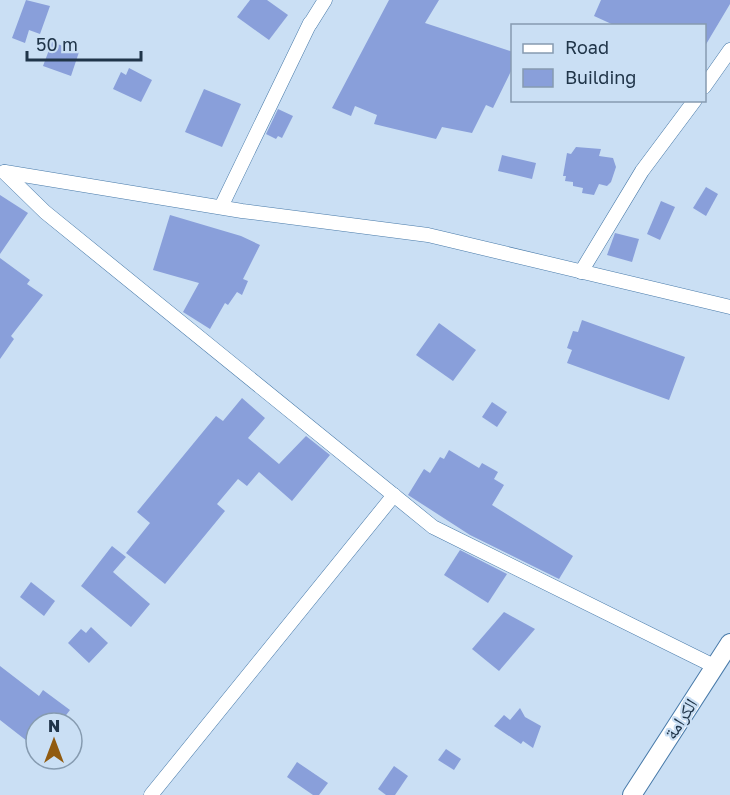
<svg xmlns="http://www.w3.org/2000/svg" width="730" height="795" font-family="'Golos Text','Noto Naskh Arabic',sans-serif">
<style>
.building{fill:#899fda}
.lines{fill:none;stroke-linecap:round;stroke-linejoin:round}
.minor-casing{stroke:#487aa9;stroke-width:15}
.secondary-casing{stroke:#487aa9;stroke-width:20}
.minor{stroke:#fff;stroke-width:14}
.secondary{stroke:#fff;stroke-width:18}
.labels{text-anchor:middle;stroke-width:4.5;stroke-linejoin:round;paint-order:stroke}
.street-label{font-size:18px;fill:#203549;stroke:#cadff4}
</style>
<rect width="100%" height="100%" fill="#cadff4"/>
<!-- building -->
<g class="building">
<polygon points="26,0 50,6 40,34 29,30 25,43 12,38"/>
<polygon points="250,0 267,0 288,15 269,40 237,17"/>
<polygon points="389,0 439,0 425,23 513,52 513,67 493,108 486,105 472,133 442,127 436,139 374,124 377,115 355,106 351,116 332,108"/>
<polygon points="601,0 730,0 730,4 705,46 705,26 616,26 594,16"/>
<polygon points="52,42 79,52 71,76 43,66"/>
<polygon points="129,68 152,80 141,102 113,89 121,72 126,75"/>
<polygon points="204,89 241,104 222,147 185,132"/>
<polygon points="278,109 293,116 282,138 278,136 276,139 266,134"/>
<polygon points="576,147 601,149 599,156 613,158 616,167 611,182 607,186 599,184 594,195 582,193 583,188 573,186 573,182 565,181 566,176 563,176 567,153 571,154"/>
<polygon points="502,155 536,163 532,179 498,171"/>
<polygon points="706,187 718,194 706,216 693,208"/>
<polygon points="0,195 28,213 0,254"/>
<polygon points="661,201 675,207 660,240 647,234"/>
<polygon points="170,215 241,236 260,245 243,279 248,281 242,295 237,292 228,305 225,303 210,329 183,312 199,283 153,270"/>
<polygon points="615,233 639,239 632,262 607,255"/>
<polygon points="0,258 30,280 27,284 43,295 11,336 14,339 0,359"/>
<polygon points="582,320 685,357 669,400 567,363 572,350 567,348 573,331 578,332"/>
<polygon points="439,323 476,350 453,381 416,355"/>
<polygon points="242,398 265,418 248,438 279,464 306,436 330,455 292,501 259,472 247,486 238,479 217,504 225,511 165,584 126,553 150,523 137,512 216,416 223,421"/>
<polygon points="492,402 507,412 497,427 482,417"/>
<polygon points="449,450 479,468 482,463 498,472 494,479 504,485 492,505 573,556 559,579 470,535 408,495 424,469 430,473 440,457 444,459"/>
<polygon points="112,546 126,557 113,572 150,604 131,627 81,586"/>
<polygon points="460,550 507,574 488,603 444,575"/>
<polygon points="31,582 55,601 44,616 20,597"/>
<polygon points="504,612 535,629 499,671 472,649"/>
<polygon points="91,627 108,643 89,663 68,643 81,629 86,633"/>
<polygon points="0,666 39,696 43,690 70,710 60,723 36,723 36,748 0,720"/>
<polygon points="520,708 525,717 541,726 533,748 523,741 521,744 494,726 504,715 510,720"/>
<polygon points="446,749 461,759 454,770 438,760"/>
<polygon points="297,762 328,783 319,795 313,795 287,777"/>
<polygon points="394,766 408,776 395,795 386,795 378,789"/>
</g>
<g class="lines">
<defs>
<g id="minor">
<polyline points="310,24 325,0"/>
<polyline points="704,87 730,50"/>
<polyline points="4,172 45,212 433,527 714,666"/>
<polyline points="5,172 242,211 428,235 730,307"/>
<polyline points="221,207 310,23"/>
<polyline points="581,272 642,171 695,100"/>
<polyline points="151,795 394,495"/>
</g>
<polyline id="secondary" points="632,795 730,643"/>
</defs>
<!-- minor casing -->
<use href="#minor" class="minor-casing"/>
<!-- secondary casing -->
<use href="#secondary" class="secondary-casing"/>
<!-- minor -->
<use href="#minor" class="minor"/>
<!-- secondary -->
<use href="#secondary" class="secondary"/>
</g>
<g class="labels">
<!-- street labels -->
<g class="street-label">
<text transform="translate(681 719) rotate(-57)" y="6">الكرامة</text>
</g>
</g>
<!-- legend -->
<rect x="511" y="24" width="195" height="78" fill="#cadff4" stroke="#869bb0" stroke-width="1.5"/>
<rect x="523" y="44" width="30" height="9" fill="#ffffff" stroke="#869bb0" stroke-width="1.5"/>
<text x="565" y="54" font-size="18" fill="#203549">Road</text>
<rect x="523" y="69" width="30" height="18" fill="#899fda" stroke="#869bb0" stroke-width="1.5"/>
<text x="565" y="84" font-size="18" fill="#203549">Building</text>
<!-- north arrow -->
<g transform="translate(54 741)"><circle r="28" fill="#cadff4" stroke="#869bb0" stroke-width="1.5"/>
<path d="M0-4.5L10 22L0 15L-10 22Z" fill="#915b10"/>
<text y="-9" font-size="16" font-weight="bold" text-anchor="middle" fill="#203549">N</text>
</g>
<!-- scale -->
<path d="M27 51v9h114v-9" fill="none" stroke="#203549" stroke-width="3"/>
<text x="36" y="51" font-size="18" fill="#203549" stroke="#cadff4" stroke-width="4.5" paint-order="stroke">50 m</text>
</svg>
